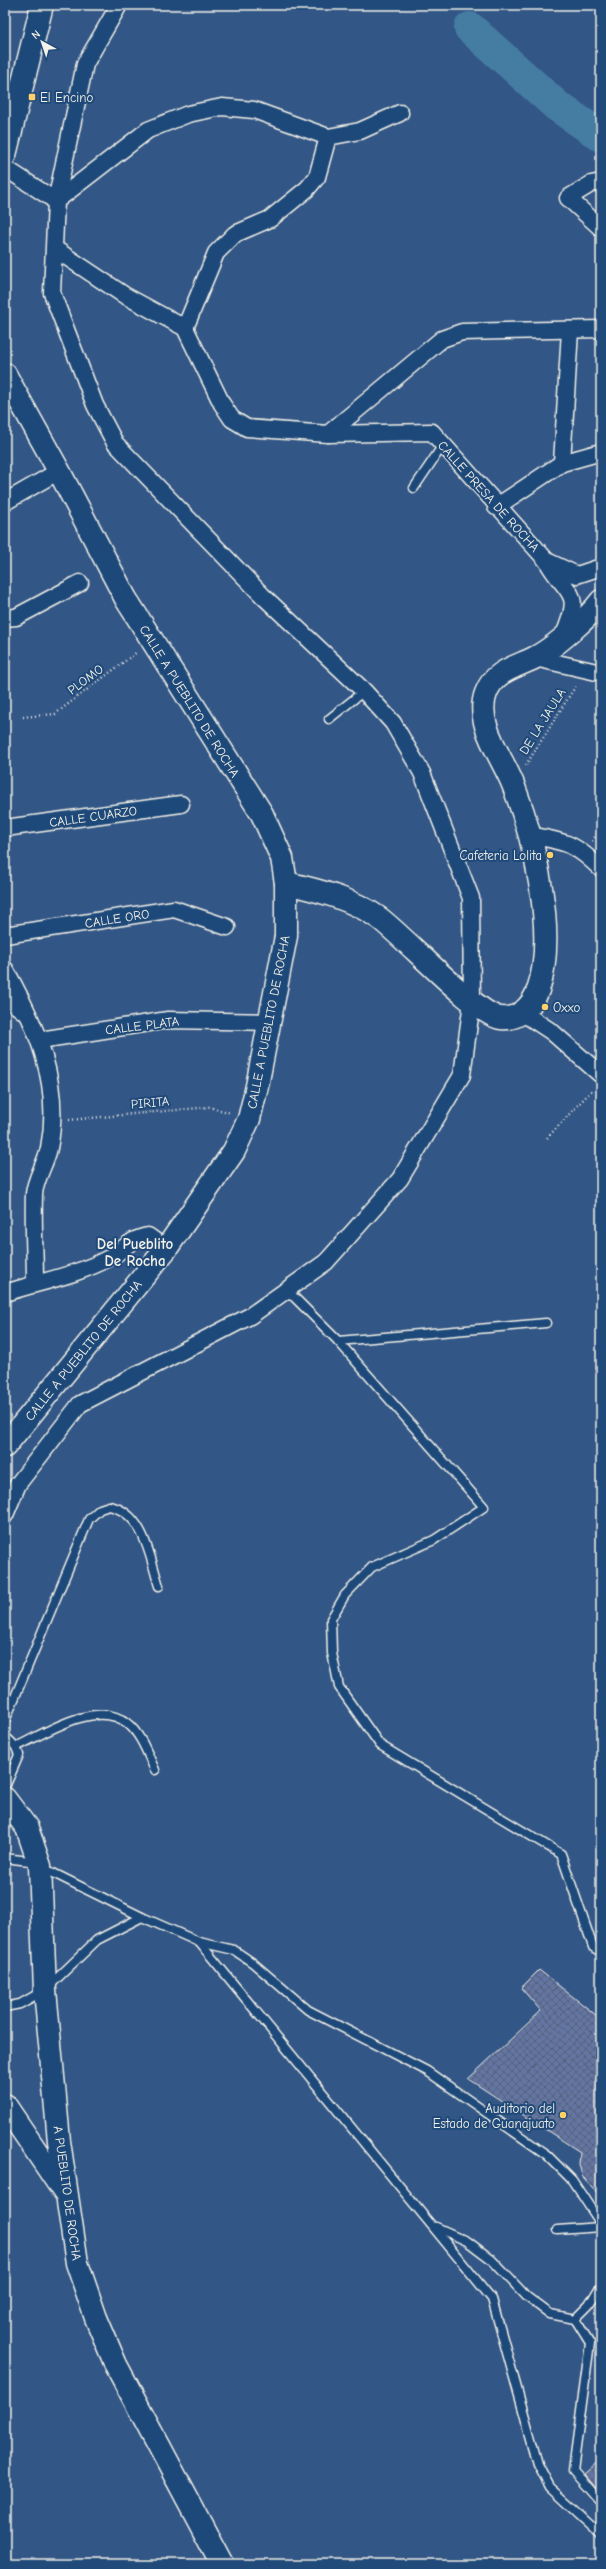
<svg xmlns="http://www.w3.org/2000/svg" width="606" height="2569" font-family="'Comic Neue',sans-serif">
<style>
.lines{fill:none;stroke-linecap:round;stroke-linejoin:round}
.river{stroke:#457ca2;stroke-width:32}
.building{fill:url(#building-cross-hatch);stroke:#f4f1e8}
.lane-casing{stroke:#f4f1e8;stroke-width:11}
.street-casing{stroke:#f4f1e8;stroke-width:19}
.secondary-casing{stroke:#f4f1e8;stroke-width:25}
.path{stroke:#f4f1e8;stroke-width:2.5;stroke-dasharray:1 3;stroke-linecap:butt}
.lane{stroke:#1f4a7a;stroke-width:8}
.street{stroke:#1f4a7a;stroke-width:16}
.secondary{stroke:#1f4a7a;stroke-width:22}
.poi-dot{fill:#ffd166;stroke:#1f4a7a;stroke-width:1.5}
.labels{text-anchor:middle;stroke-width:4;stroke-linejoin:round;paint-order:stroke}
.poi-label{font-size:13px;fill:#f4f1e8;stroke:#1f4a7a;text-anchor:start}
.street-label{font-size:13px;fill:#f4f1e8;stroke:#1f4a7a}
.quarter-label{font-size:15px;font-weight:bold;fill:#f4f1e8;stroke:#1f4a7a}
</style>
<defs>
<pattern id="building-cross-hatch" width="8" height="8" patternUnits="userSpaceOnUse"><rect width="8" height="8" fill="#6375a2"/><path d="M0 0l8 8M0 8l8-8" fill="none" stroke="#576179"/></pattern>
</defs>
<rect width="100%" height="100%" fill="#325686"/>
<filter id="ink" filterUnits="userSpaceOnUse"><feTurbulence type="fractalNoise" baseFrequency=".025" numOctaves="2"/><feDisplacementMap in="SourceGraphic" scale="8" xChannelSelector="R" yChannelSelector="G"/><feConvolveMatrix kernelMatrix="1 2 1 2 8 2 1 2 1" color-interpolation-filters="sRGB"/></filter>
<g filter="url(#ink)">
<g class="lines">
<!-- river -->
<polyline class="river" points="470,28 557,106 601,136"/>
</g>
<!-- building -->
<g class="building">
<polygon points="539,1970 601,2019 601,2197 582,2176 579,2164 580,2152 468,2079 541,2011 521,1988"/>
<polygon points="601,2459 601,2494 584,2474"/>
</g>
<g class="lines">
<defs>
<g id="lane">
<polyline points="414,488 443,445"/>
<polyline points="329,719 364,691"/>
<polyline points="287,1290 338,1341 484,1507 434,1540 372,1567 345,1595 331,1619 332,1653 339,1687 380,1745 561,1854 593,1947 601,1952"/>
<polyline points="338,1341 546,1323"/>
<path d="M 5,1721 L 89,1519 L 100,1509 L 109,1506 C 144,1512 150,1558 159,1586"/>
<polyline points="5,1736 16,1747 19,1755 5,1787"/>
<path d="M 16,1747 C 45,1733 97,1699 127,1723 C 141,1734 148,1755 155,1770"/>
<polyline points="5,1858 29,1861 142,1917 199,1942 234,1950 253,1963 308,2010 427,2071 547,2155 572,2180 601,2224"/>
<polyline points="199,1942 492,2299 538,2464 550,2487 601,2534"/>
<polyline points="5,2007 20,2004 45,1990 97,1940 142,1917"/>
<polyline points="436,2227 467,2241 491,2259 527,2297 550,2314 575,2319 589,2305 601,2285"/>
<polyline points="557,2230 601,2227"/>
<polyline points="575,2319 590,2343 573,2470 601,2502"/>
</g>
<g id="street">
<polyline points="5,168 56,201"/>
<polyline points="601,182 591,184 568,198 601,228"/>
<polyline points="56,201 148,130 188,114 222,107 254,110 328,137 360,131 400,113"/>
<path d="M 55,249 L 124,295 L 185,328 L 222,404 L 232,419 L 247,428 L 328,434 L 432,432 L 547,561 C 568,598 583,588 564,635"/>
<polyline points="185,328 216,253 235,234 270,219 307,189 317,177 328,137"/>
<polyline points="328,434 442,339 462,332 601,329"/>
<polyline points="562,463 570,330"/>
<polyline points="5,502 59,471"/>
<polyline points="496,507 562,463 601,452"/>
<polyline points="547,561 577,575 601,567"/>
<polyline points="5,618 16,617 80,583"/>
<polyline points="535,658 601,673"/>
<polyline points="5,828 181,804"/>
<path d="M 529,835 C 566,842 573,842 601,869"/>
<polyline points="5,935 174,909 227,927"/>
<path d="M 5,969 C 36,1024 62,1084 49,1148 C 46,1163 35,1179 34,1194 C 33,1224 35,1254 35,1283"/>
<polyline points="5,997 26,1013"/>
<polyline points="523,1013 552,1032 601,1075"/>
<polyline points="40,1040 168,1020 269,1022"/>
<path d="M 5,1293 C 39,1282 78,1275 109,1258 C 126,1249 127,1240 148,1236 L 166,1249"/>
<polyline points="5,1515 18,1484 80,1404 250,1316 326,1262 400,1179 462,1075 472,1002 471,898 422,773 393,723 364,691 263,596 115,443 95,405 52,293 56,201 85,64 119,5"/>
</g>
<g id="secondary">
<polyline points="5,155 42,5"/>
<polyline points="5,374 59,471 126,599 262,814 282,858 286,883 286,936 257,1086 249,1119 234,1151 166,1249 5,1446"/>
<path d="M 286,883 C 317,890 353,899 379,918 C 405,937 477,1016 501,1018 C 519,1020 532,1006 538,990 C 557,934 535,842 514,787 C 504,759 474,724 486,693 C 494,671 516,667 534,658 C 553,649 589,617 601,601"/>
<polyline points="5,1799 27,1828 40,1866 45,1990 59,2141 77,2263 96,2318 116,2365 222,2564"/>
<polyline points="5,2105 64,2192"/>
</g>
</defs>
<!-- lane casing -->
<use href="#lane" class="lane-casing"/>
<!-- street casing -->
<use href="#street" class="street-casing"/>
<!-- secondary casing -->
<use href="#secondary" class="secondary-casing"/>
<!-- path -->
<g class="path">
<polyline points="23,717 55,714 137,652"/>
<polyline points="526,765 577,684"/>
<polyline points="592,841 601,828"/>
<polyline points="69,1120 209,1107 231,1113"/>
<polyline points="547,1138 593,1089"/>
</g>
<!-- lane -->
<use href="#lane" class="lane"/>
<!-- street -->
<use href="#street" class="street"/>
<!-- secondary -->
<use href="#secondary" class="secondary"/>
</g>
</g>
<!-- markers -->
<g class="poi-dot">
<rect x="28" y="93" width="8" height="8" rx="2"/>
<circle cx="550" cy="855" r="4"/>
<circle cx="545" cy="1007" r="4"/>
<circle cx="563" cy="2115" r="4"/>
</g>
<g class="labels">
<!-- poi labels -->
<g class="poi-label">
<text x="40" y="102">El Encino</text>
<text x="542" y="860" text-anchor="end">Cafeteria Lolita</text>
<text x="553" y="1012">Oxxo</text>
<text x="555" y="2113" text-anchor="end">Auditorio del<tspan x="555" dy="15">Estado de Guanajuato</tspan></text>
</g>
<!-- street labels -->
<g class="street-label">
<text transform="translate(489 496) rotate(48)" y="5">CALLE PRESA DE ROCHA</text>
<text transform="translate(85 679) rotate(-37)" y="5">PLOMO</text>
<text transform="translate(190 701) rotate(58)" y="5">CALLE A PUEBLITO DE ROCHA</text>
<text transform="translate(542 721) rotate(-58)" y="5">DE LA JAULA</text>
<text transform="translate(93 816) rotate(-8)" y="5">CALLE CUARZO</text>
<text transform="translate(117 918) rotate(-9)" y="5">CALLE ORO</text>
<text transform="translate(268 1022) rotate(-79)" y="5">CALLE A PUEBLITO DE ROCHA</text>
<text transform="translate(142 1025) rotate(-7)" y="5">CALLE PLATA</text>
<text transform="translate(150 1102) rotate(-5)" y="5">PIRITA</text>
<text transform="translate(83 1350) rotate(-51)" y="5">CALLE A PUEBLITO DE ROCHA</text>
<text transform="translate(68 2193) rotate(82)" y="5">A PUEBLITO DE ROCHA</text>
</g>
<!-- quarter labels -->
<g class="quarter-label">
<text x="135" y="1249">Del Pueblito<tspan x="135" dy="17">De Rocha</tspan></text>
</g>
</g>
<!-- margin -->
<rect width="606" height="2569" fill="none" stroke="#1f4a7a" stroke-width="20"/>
<rect x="10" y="10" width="586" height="2549" fill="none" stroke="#f4f1e8" stroke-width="1.5" filter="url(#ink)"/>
<!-- north arrow -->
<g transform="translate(42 42) rotate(320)" stroke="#1f4a7a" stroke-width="3" paint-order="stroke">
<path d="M0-3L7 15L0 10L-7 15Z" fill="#f4f1e8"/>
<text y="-6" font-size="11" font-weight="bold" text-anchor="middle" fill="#f4f1e8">N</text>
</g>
</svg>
